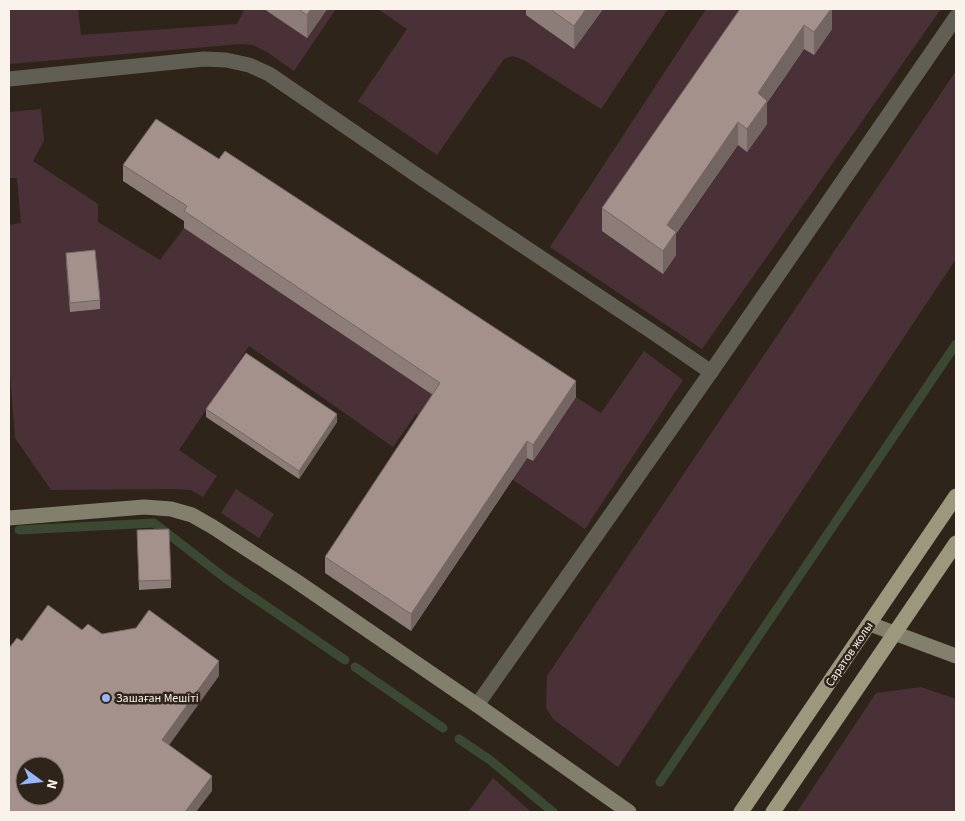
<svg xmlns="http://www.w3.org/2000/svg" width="965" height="821" font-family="'Source Sans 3',sans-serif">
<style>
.green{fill:#4a3137}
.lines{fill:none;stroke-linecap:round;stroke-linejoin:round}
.stream{stroke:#3b4932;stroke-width:9}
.street{stroke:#615f53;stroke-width:15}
.secondary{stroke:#827f6c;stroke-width:15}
.primary{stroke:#9b987e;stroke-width:15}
.wall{fill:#8d7d78}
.shaded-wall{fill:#736662}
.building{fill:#a4918c;stroke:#736662;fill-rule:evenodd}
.poi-dot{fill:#98b6fd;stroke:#2f241a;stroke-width:2}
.labels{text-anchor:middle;stroke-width:5;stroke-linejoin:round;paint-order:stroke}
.street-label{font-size:12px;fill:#faf3ec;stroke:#2f241a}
.poi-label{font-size:12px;fill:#faf3ec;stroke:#2f241a;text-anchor:start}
</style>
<rect width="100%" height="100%" fill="#2f241a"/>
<!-- green -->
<g class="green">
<polygon points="9,9 78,9 81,35 237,24 244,10 243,9 336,9 294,71 267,52 253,45 241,44 9,64"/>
<polygon points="378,9 668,9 601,109 522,59 512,56 504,59 437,155 358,101 407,29"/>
<polygon points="706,9 756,9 667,248 780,85 770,78 804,49 832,9 941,9 702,349 550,247"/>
<polygon points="956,71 956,259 618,767 553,719 546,708 547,676"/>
<polygon points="41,109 44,141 33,161 98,204 98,222 160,260 184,228 532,461 576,397 601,413 644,351 683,380 585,529 416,414 393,447 249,346 179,450 217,476 203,497 191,490 176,489 51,490 15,438 9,362 9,225 21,223 17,178 9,178 9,112"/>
<polygon points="236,489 274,514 259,538 221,513"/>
<polygon points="921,687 956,699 956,812 797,812 876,693"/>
<polygon points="493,778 531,812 468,812"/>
</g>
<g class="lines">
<!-- stream -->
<g class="stream">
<polyline points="19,530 154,523 225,578 345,660"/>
<polyline points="355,667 443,728"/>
<polyline points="459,739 490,760 553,812"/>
<polyline points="660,782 956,344"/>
</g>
<!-- street -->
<g class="street">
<polyline points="9,79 204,59 226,60 249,65 269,74 421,178 654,333 711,372"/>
<polyline points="477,705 711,372 956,17"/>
</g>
<!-- secondary -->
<g class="secondary">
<polyline points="9,518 144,507 171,509 192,515 213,527 296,581 477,705 629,812"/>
<polyline points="870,624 956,656"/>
</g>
<!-- primary -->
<g class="primary">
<polyline points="741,812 956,496"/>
<polyline points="773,812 956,543"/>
</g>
</g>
<!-- wall -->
<g class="wall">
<polygon points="264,9 327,9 307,38"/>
<polygon points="526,9 603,9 574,49 526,15"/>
<polygon points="740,9 832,9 832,29 814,55 804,49 767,103 767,124 747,152 738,145 676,234 676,255 663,274 602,231 602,208"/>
<polygon points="123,165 576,397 533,461 527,458 411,631 325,573 325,557 433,395 184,228 184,221 123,181"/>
<polygon points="66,253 100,300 100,309 70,312 66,262"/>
<polygon points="206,409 337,422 299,479 206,417"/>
<polygon points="137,530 171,580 171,588 139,590"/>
</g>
<!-- shaded-wall -->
<g class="shaded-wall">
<polygon points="311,9 327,9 307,38 307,15"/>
<polygon points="586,9 603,9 574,49 574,26"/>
<polygon points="823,9 832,9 832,29 814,55 814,32"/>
<polygon points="804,25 804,49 767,103 767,124 747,152 747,129 758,93"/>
<polygon points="738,122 738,145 676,234 676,255 663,274 663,251 667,225"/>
<polygon points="576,381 576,397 533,461 533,445"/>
<polygon points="337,414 337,422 299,479 299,471"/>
<polygon points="527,441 527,458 411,631 411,614"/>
<polygon points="219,661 219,676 162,755 162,740"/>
<polygon points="212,776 212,791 196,812 185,812"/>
</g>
<!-- building -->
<g class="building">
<polygon points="298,9 311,9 307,15"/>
<polygon points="550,9 586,9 574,26"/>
<polygon points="740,9 831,9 814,32 804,25 758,93 767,101 747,129 738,122 667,225 676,232 663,251 602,208"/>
<polygon points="156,119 219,159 225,151 576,381 533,445 527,441 411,614 325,557 440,383 184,211 187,206 123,165"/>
<polygon points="95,250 100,300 70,303 66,253"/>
<polygon points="246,353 337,414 299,471 206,409"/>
<polygon points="169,529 171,580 139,581 137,530"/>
<path d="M 48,605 L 82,630 L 88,624 L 102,634 L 136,628 L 149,610 L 219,661 L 162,740 L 212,776 L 185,812 L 9,812 L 9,648 L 17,638 L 22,641 ZM 25,766 L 55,766 L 55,796 L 25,796 Z"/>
</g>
<!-- markers -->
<circle class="poi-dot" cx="106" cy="698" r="5"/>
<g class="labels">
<!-- street labels -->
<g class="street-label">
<text transform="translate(849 654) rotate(-56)" y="4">Саратов жолы</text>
</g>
<!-- poi labels -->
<g class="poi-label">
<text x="116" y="702">Зашаған Мешіті</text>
</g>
</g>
<!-- border -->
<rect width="965" height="821" fill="none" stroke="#faf3ec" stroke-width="20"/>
<!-- north arrow -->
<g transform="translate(40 781) rotate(105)"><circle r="24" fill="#2f241a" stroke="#80776e"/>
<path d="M0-4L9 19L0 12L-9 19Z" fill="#98b6fd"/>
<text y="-8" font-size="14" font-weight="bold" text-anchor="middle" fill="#faf3ec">N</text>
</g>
</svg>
